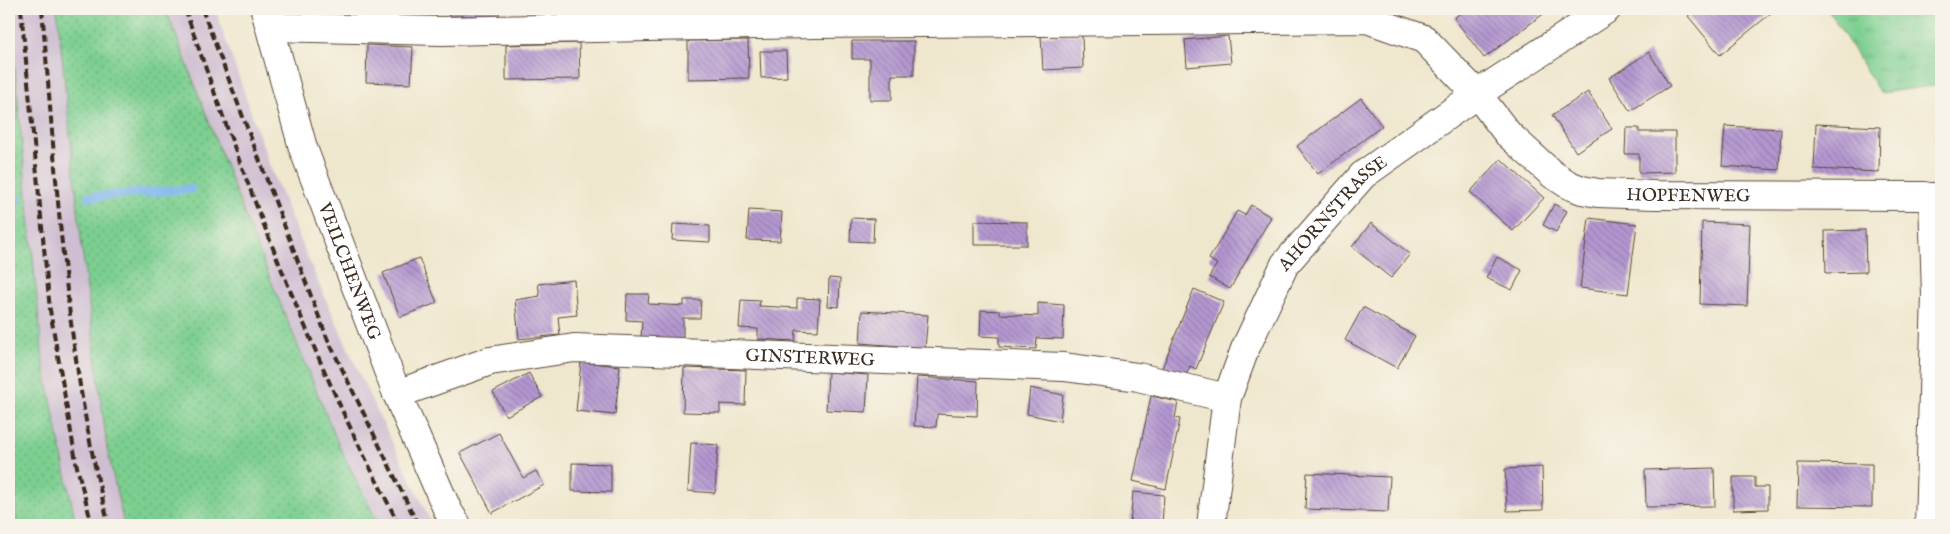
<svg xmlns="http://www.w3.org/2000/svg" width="1950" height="534" font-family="'IM FELL English',serif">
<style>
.industrial{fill:#cebed1}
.grass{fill:url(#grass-dots);stroke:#5c7c57}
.park{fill:url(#park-tufts);stroke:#5c7c57}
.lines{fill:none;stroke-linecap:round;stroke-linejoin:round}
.stream{stroke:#7cb4ec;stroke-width:9}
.building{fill:url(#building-back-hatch)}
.minor-casing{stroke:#564638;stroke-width:30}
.minor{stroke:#fff;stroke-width:28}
.rail{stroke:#3b2a1e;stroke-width:4;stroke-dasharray:8 4;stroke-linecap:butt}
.labels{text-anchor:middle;stroke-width:5;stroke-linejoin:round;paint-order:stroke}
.street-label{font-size:18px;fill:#3b2a1e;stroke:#f7f3e8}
</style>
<defs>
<pattern id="grass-dots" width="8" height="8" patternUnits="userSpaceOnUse" patternTransform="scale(1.25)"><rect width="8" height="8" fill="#7ccf90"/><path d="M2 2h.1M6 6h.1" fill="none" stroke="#67a875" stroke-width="1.8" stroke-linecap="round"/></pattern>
<pattern id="park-tufts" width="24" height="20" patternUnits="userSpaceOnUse" patternTransform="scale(1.25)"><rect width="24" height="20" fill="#7ccf90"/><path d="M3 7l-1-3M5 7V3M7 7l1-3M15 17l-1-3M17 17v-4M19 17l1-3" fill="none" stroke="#67a875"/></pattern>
<pattern id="building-back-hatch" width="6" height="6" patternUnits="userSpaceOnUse" patternTransform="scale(1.25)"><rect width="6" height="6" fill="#b497d1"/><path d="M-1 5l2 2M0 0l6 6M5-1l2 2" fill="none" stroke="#947ba9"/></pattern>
</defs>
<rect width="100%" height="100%" fill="#f7f3e8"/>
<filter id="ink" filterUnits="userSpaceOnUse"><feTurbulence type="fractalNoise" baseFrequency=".02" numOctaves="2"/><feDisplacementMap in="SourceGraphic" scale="10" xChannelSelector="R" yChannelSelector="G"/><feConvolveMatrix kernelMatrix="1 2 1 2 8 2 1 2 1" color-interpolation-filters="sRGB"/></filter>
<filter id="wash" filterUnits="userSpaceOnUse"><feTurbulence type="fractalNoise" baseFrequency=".0096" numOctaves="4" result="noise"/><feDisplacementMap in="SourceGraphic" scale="20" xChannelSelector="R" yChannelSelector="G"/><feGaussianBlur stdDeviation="1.12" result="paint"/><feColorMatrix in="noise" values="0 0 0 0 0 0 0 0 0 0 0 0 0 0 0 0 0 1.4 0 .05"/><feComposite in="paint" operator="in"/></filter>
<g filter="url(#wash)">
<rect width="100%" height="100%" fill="#efe7cd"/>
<!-- industrial -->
<g class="industrial">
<polygon points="10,9 57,9 82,248 107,448 124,525 76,525 43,361 25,192"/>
<polygon points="166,9 215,9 271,169 315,275 370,397 433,525 379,525 340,448 251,232"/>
</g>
<!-- grass -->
<g class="grass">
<polygon points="9,9 43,361 76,525 16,525 15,490 9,490"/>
<polygon points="57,9 166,9 251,232 340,448 379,525 124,525 107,448 82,248"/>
</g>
<!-- park -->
<polygon class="park" points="1828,9 1938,9 1941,85 1880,93"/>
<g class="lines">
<!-- stream -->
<g class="stream">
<polyline points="88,197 191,189"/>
<polyline points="9,199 18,199"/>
</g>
</g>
<g id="blocks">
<!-- building -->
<g class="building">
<rect x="449" y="9" width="50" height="7"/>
<rect x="610" y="9" width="49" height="2"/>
<polygon points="1466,9 1550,9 1484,58 1454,18"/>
<polygon points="1696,9 1776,9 1720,55 1688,16"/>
<polygon points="1082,34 1083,68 1043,70 1041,36"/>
<polygon points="1228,36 1231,63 1187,67 1185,40"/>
<polygon points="748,40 749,78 688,79 688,41"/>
<polygon points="852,41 914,41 914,75 892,75 892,100 870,100 870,59 852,59"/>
<polygon points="579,43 580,79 506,80 506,45"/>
<polygon points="367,45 413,47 411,84 366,82"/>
<polygon points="760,51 786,51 787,77 761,78"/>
<polygon points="1649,52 1670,86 1630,111 1609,78"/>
<polygon points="1588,92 1612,129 1576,152 1552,115"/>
<polygon points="1361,98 1382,126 1318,174 1297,146"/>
<polygon points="1816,124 1880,127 1879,172 1814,169"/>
<polygon points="1725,126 1781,129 1779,170 1722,166"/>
<polygon points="1626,128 1639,128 1639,132 1675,132 1675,172 1639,173 1639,154 1625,154"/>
<polygon points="1501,159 1544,198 1513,231 1470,192"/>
<polygon points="1554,204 1567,211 1556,232 1543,225"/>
<polygon points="1251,205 1271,217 1230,289 1209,277 1217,264 1209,259 1237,211 1245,215"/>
<polygon points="749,210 782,212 780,241 747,240"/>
<polygon points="851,218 874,219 873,242 850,241"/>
<polygon points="1589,218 1637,224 1628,294 1580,288"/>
<polygon points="974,221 1027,222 1027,245 974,245"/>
<polygon points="1702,222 1750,224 1747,306 1700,304"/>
<polygon points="1371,223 1410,254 1391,278 1352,247"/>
<polygon points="673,224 710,226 710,242 672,240"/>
<polygon points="1865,230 1866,272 1826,273 1825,231"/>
<polygon points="1497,257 1522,270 1512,290 1486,278"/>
<polygon points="419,258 437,303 400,317 383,273"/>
<polygon points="829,278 840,279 839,307 828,306"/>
<polygon points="574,280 577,315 558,317 560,335 519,339 515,300 540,296 538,284"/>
<polygon points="1194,289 1224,302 1196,369 1190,366 1185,378 1162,368"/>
<polygon points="627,294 649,294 648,304 684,306 684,300 701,300 700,318 683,318 683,340 641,338 642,321 626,320"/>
<polygon points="797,298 820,299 818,331 796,330 795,341 758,339 758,329 739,328 741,300 760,301 759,306 797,308"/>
<polygon points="1038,303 1064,305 1063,339 1037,338 1036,349 999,347 999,337 980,336 981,310 1000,311 1000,314 1038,316"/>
<polygon points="1363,307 1415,336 1397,368 1345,340"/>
<polygon points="862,311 928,315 925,348 860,343"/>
<polygon points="581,362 620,366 615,415 576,411"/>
<polygon points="684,368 746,370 745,405 720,404 720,413 683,412"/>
<polygon points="828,372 868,375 866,412 826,410"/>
<polygon points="529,373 542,397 506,416 493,392"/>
<polygon points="917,377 978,381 977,416 937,414 936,427 914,426"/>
<polygon points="1030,388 1063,395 1060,421 1027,414"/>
<polygon points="1151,396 1178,402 1175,418 1180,419 1166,489 1133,481"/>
<polygon points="499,433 523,478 536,471 544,485 492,513 460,453"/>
<polygon points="691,443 718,445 715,493 688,491"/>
<polygon points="572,463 611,464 611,492 572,491"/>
<polygon points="1798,463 1872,464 1872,507 1797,506"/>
<polygon points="1542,467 1543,510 1507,511 1505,469"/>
<polygon points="1714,468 1715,506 1646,507 1645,470"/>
<polygon points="1307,473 1390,477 1388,512 1305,509"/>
<polygon points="1733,477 1755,477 1755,487 1768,487 1768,509 1733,510"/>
<polygon points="1133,492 1164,495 1162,525 1130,525"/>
</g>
</g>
</g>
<g filter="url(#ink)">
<use href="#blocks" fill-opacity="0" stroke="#564638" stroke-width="1"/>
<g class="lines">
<defs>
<g id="minor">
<path id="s1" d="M 271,9 L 271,27 L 441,31 L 814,24 L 1367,19 L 1424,39 L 1477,94 L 1508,134 L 1552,174 L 1569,185 L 1582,190 L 1598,193 L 1654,195 L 1924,196 L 1941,200"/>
<path id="s2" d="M 265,10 L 303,148 L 397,394 L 448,511 L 457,525"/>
<path id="s3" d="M 397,394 L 490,361 L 574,348 L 1064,367 L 1138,377 L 1227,398"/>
<path id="s4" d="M 1211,525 L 1227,398 L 1245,349 L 1285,264 L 1363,175 L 1477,94 L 1607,9"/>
<polyline points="1929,525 1936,295 1933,197"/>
</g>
</defs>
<!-- minor casing -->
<use href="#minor" class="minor-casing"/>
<!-- minor -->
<use href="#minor" class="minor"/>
<!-- rail -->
<g class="rail">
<polyline points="21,9 50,310 77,467 92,525"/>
<path d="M 42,9 C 57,181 65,358 109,525"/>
<path d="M 185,9 C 232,145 282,279 342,410 C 360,449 380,487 399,525"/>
<polyline points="202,9 327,338 418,525"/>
</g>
</g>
</g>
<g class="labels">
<!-- street labels -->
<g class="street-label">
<text dy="6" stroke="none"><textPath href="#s1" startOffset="1502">HOPFENWEG</textPath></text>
<text dy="6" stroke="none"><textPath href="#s4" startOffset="344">AHORNSTRASSE</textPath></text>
<text dy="6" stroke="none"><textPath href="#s2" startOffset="275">VEILCHENWEG</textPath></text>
<text dy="6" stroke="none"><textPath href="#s3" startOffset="420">GINSTERWEG</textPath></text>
</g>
</g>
<!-- margin -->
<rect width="1950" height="534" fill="none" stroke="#f7f3e8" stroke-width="30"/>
</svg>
